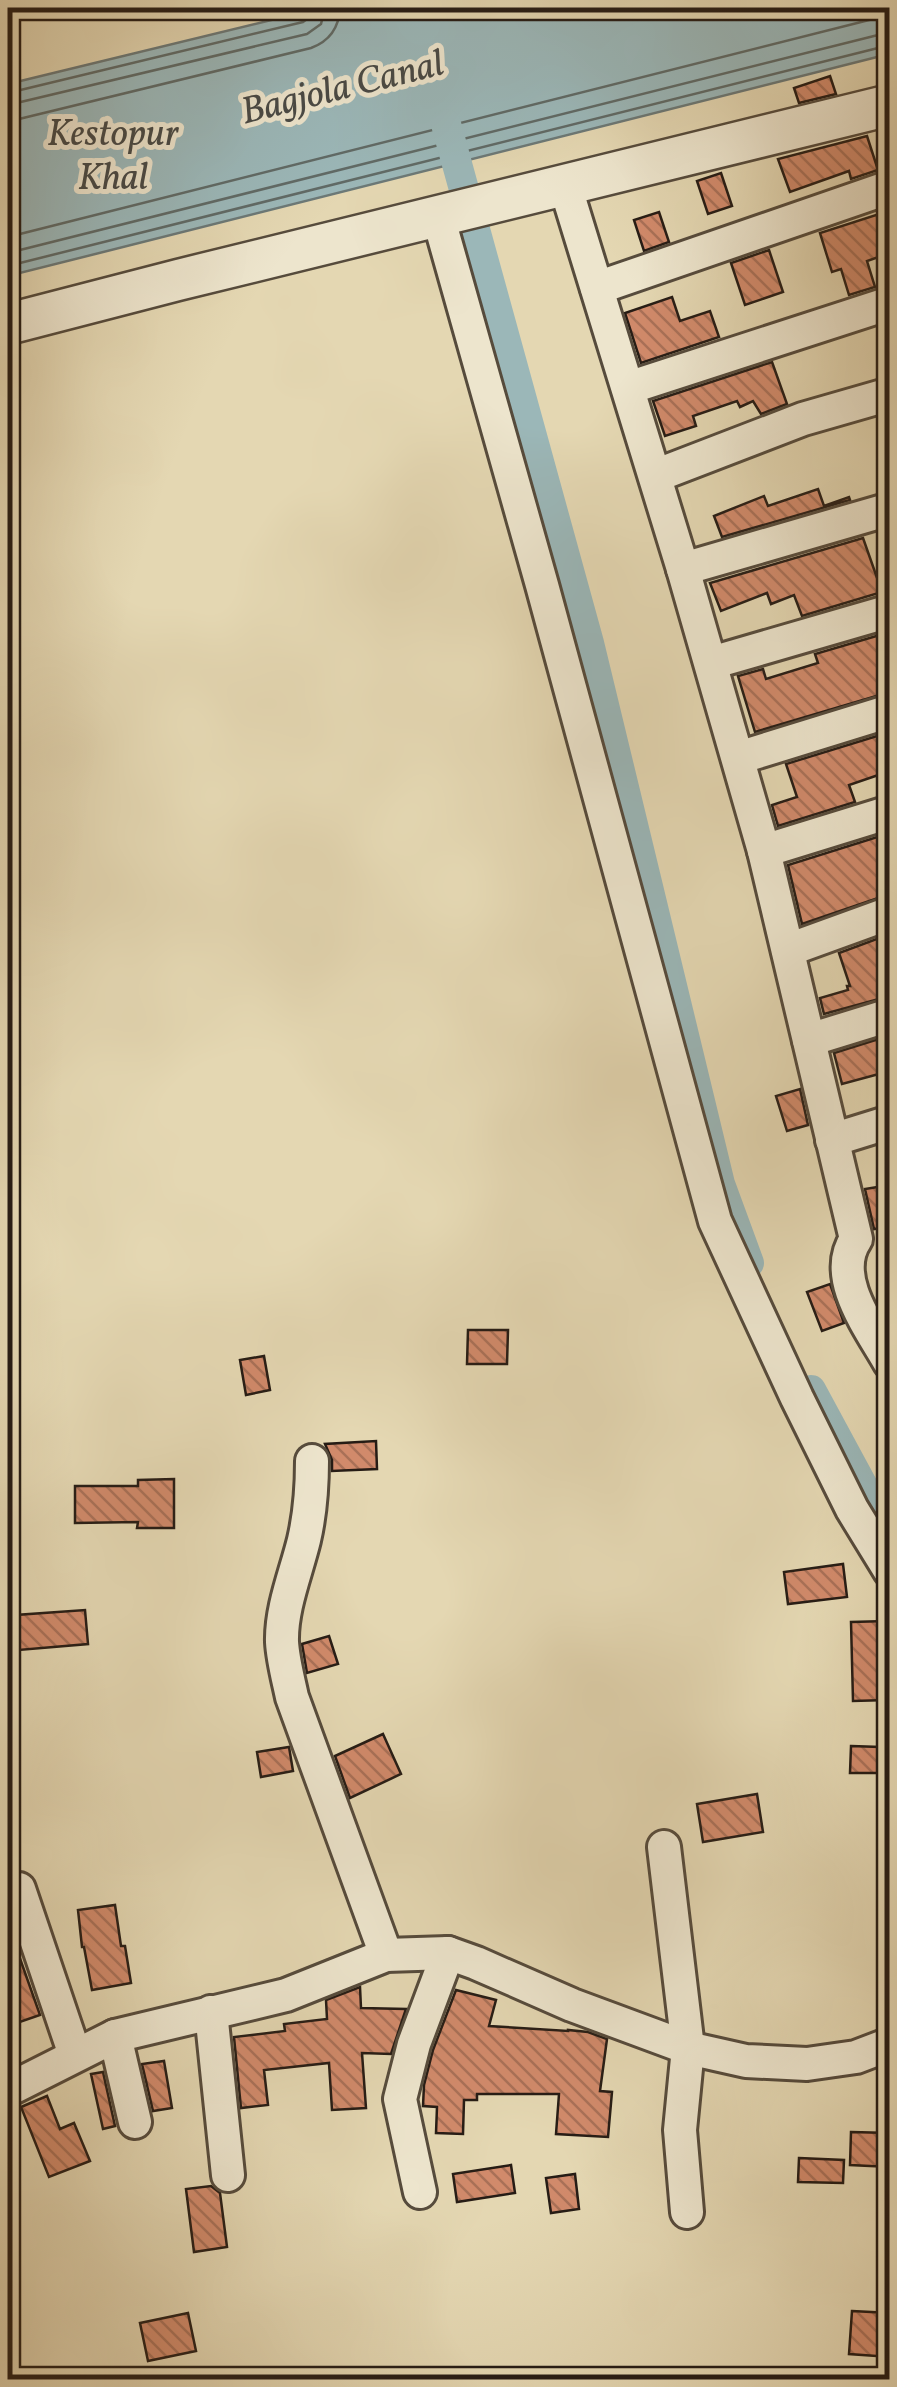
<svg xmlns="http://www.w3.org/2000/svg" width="897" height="2387" font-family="Vollkorn,serif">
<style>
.water{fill:#9bb7b8;stroke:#6c7977;stroke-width:2.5}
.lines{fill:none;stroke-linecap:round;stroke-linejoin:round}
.shore{stroke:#606a66;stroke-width:2.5}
.canal{stroke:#9bb7b8;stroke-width:30}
.building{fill:url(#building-back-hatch);stroke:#261c15;stroke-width:2.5}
.minor-casing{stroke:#564b3c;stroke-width:38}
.tertiary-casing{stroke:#564b3c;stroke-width:45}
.minor{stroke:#ede5cd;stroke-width:32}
.tertiary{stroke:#ede5cd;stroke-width:40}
.labels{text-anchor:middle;stroke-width:10;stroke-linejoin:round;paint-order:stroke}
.water-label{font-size:38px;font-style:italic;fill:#494a46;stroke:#ede5cd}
</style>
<defs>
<pattern id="building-back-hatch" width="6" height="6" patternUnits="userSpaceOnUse" patternTransform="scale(2.5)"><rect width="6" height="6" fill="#d18a6b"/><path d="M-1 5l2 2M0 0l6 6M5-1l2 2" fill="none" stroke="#a97057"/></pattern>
</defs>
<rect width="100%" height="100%" fill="#e4d7b2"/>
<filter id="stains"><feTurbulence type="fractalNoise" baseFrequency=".002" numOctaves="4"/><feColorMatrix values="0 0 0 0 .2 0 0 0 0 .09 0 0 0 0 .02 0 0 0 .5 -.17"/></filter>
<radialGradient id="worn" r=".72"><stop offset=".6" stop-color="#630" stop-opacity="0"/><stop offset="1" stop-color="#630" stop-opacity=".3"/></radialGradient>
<!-- water -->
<polygon class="water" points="321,8 889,8 889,54 8,276 8,84"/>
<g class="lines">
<!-- shore -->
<g class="shore">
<polyline points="8,93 303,22 311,16 312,8"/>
<polyline points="8,105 307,34 321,24 325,8"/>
<path d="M 8,120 L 19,119 L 311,48 C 330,41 339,28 340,8"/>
<polyline points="8,237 877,18 890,17"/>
<polyline points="8,253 890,32"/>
<polyline points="8,266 890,45"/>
</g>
<!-- canal -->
<g class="canal">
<polyline points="446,124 589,643 720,1184 749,1263"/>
<polyline points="811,1390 890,1536"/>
</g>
</g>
<!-- building -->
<g class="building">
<polygon points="830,76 836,94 799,103 794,88"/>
<polygon points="867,136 878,170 851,179 849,171 790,192 778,159"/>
<polygon points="721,173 732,206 708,214 697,181"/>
<polygon points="659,212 669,242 644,251 634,220"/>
<polygon points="879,214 890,253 867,261 875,287 849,295 841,269 832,272 820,233"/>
<polygon points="769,250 783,292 745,305 731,263"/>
<polygon points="672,297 680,321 710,311 719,337 641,363 625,313"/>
<polygon points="772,362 787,404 761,414 753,401 740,407 737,401 693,416 696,426 665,436 653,401"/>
<polygon points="818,489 824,506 849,497 850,500 722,537 714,516 764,496 768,506"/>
<polygon points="863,538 882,592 802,616 794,595 771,604 767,593 721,611 710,583"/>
<polygon points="890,632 890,692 755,732 738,676 763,669 766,679 818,663 815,654"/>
<polygon points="890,732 890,771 849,785 855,802 778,826 772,805 797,797 786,764"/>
<polygon points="890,833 890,894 802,924 788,865"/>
<polygon points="890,934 890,996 824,1014 820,998 848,990 847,986 850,986 839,953"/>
<polygon points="885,1037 890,1054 890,1071 842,1084 834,1053"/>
<polygon points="800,1089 808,1125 787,1131 776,1096"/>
<polygon points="890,1185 890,1227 874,1229 865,1189"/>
<polygon points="830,1284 844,1323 822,1331 807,1292"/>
<polygon points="468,1330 508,1330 507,1364 467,1364"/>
<polygon points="264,1356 270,1390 246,1395 240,1360"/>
<polygon points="376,1441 377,1469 332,1471 332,1460 325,1444"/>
<polygon points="174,1479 174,1528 137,1528 138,1522 75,1523 75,1486 138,1486 138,1480"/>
<polygon points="843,1564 847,1597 788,1604 784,1572"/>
<polygon points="85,1610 88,1644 19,1650 16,1615"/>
<polygon points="887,1621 888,1700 853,1701 851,1622"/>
<polygon points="329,1636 338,1664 307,1673 302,1644"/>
<polygon points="383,1734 401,1774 350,1798 335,1756"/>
<polygon points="851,1746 880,1747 880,1773 850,1773"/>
<polygon points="289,1747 293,1771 261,1777 257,1752"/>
<polygon points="757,1794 763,1832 703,1842 697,1804"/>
<polygon points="115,1905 121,1946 125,1946 131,1983 92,1990 84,1947 82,1947 78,1910"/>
<polygon points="12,1936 40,2015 8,2026 8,1937"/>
<polygon points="360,1987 361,2008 406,2009 391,2054 362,2053 366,2108 332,2110 329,2063 264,2070 268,2105 241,2108 234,2037 285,2031 284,2024 327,2019 326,2000"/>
<polygon points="456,1990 496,2000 489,2026 568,2031 568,2030 588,2032 607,2039 600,2091 612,2092 608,2137 556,2134 559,2094 477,2094 477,2100 464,2100 463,2134 436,2133 437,2107 423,2106 424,2085 433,2050"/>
<polygon points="164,2061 172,2108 153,2111 142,2064"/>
<polygon points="103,2072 115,2126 103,2129 91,2074"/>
<polygon points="47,2096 60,2129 74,2123 90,2161 49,2177 21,2107"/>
<polygon points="851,2132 890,2133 890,2167 850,2165"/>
<polygon points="799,2158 844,2160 843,2183 798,2182"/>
<polygon points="511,2165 515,2193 457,2202 453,2174"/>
<polygon points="575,2174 579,2209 551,2213 546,2178"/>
<polygon points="211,2186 220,2193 227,2247 194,2252 186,2189"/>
<polygon points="852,2311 890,2313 890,2357 849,2354"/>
<polygon points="188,2313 196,2351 148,2361 140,2323"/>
</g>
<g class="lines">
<defs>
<g id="minor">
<path d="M 565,185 L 683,569 L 764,851 L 856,1239 C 830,1277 871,1329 890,1363"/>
<polyline points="438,216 542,585 715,1221 797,1398 852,1509 890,1571"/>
<polyline points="597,288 890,187"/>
<polyline points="628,388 890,303"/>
<polyline points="655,476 803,419 890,394"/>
<polyline points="683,569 890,509"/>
<polyline points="711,663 890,611"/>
<polyline points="738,758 890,711"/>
<polyline points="764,851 890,812"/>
<polyline points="788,950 890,913"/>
<polyline points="809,1040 890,1015"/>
<polyline points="832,1140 890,1122"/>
<path d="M 312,1461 C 312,1488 310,1514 304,1540 C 296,1573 281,1608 282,1642 C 283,1660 288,1678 292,1697 L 386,1955"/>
<polyline points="664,1847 688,2048 680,2130 687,2212"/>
<polyline points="19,1889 75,2055"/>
<polyline points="211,2012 228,2175"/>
<polyline points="115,2036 135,2122"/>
<polyline points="8,2090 115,2036 286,1995 386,1955 448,1953 476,1963 572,2005 688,2048 746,2061 807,2064 856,2057 890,2044"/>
<polyline points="420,2192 400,2099 414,2044 448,1953"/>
</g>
<polyline id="tertiary" points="8,324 178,280 890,105"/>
</defs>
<!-- minor casing -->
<use href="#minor" class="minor-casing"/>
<!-- tertiary casing -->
<use href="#tertiary" class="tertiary-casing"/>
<!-- minor -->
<use href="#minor" class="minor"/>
<!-- tertiary -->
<use href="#tertiary" class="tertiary"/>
</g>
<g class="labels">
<!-- water labels -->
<g class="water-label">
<text transform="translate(342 86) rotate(-14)" y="13">Bagjola Canal</text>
<text x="113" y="145">Kestopur<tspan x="113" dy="44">Khal</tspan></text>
</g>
</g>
<!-- margin -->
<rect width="897" height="2387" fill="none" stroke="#e4d7b2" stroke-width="40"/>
<rect x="10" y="10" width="877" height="2367" fill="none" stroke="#261c15" stroke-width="5"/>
<rect x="20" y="20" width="857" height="2347" fill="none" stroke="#261c15" stroke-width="2.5"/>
<rect width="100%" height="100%" filter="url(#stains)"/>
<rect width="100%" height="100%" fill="url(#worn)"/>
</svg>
